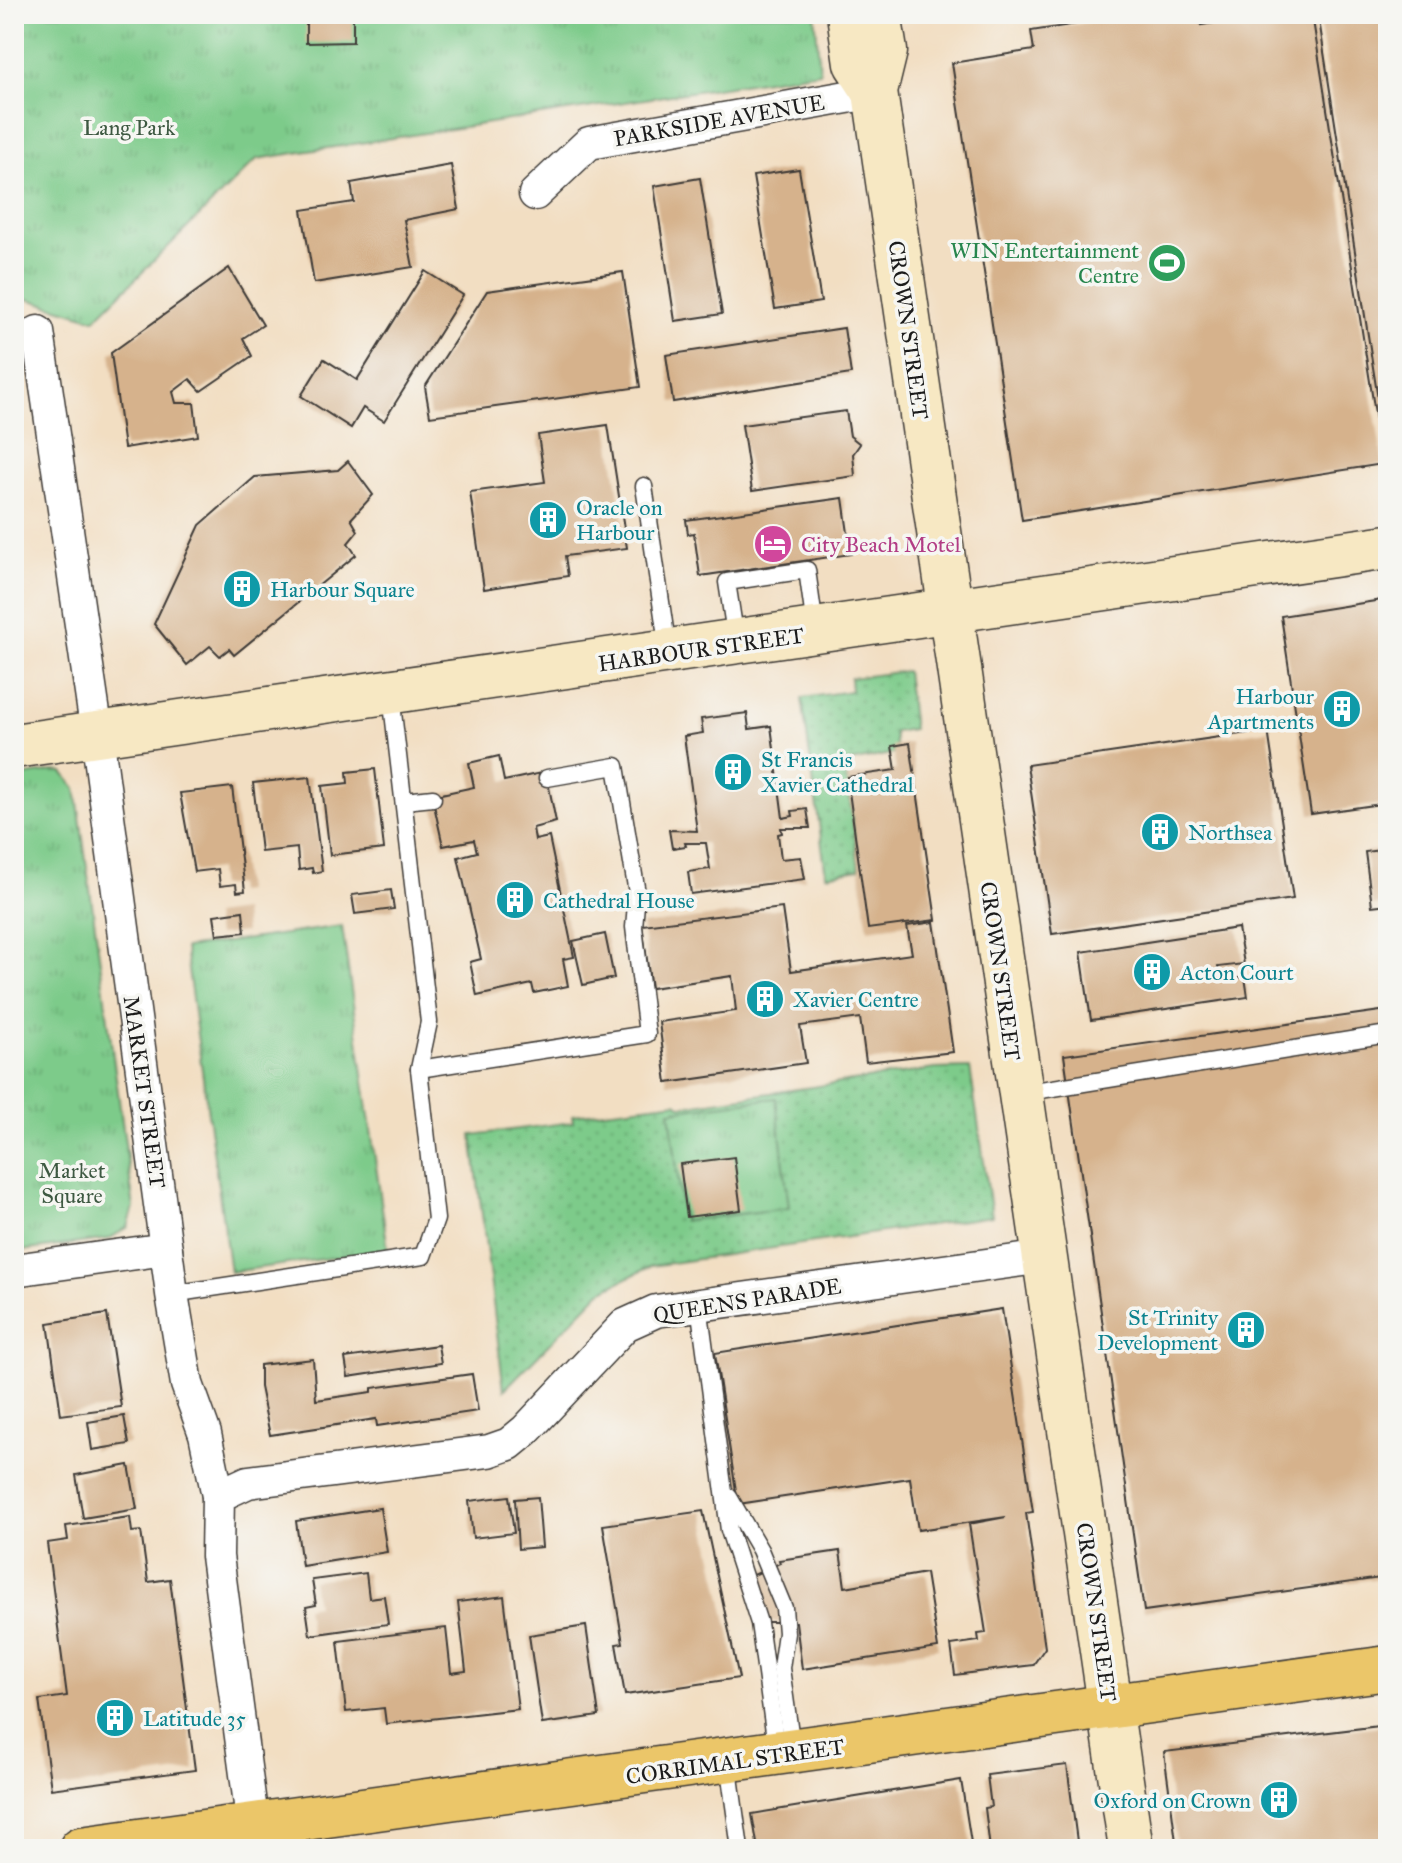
<svg xmlns="http://www.w3.org/2000/svg" width="1402" height="1863" font-family="'IM FELL Great Primer',serif">
<style>
.grass{fill:url(#grass-dots);stroke:#4c7453;stroke-width:2}
.park{fill:url(#park-tufts);stroke:#4c7453;stroke-width:2}
.building{fill:#d6b28c}
.lines{fill:none;stroke-linecap:round;stroke-linejoin:round}
.lane-casing{stroke:#3c3935;stroke-width:19}
.street-casing{stroke:#3c3935;stroke-width:35}
.secondary-casing{stroke:#3c3935;stroke-width:47}
.primary-casing{stroke:#3c3935;stroke-width:47}
.lane{stroke:#fff;stroke-width:16}
.street{stroke:#fff;stroke-width:32}
.secondary{stroke:#f7e8c3;stroke-width:44}
.primary{stroke:#ebc669;stroke-width:44}
.labels{text-anchor:middle;stroke-width:7;stroke-linejoin:round;paint-order:stroke}
.street-label{font-size:22px;fill:#1c1c1c;stroke:#f6f6f2}
.park-label{font-size:22px;fill:#3e5942;stroke:#f6f6f2}
.leisure-label{font-size:22px;fill:#27864d;stroke:#f6f6f2;text-anchor:end}
.culture-label{font-size:22px;fill:#0d838f;stroke:#f6f6f2;text-anchor:start}
.hotel-label{font-size:22px;fill:#b23c85;stroke:#f6f6f2;text-anchor:start}
</style>
<defs>
<pattern id="grass-dots" width="8" height="8" patternUnits="userSpaceOnUse" patternTransform="scale(2)"><rect width="8" height="8" fill="#7dcb8a"/><path d="M2 2h.1M6 6h.1" fill="none" stroke="#6bae76" stroke-width="1.8" stroke-linecap="round"/></pattern>
<pattern id="park-tufts" width="24" height="20" patternUnits="userSpaceOnUse" patternTransform="scale(2)"><rect width="24" height="20" fill="#7dcb8a"/><path d="M3 7l-1-3M5 7V3M7 7l1-3M15 17l-1-3M17 17v-4M19 17l1-3" fill="none" stroke="#6bae76"/></pattern>
</defs>
<rect width="100%" height="100%" fill="#f6f6f2"/>
<filter id="ink" filterUnits="userSpaceOnUse"><feTurbulence type="fractalNoise" baseFrequency=".0125" numOctaves="2"/><feDisplacementMap in="SourceGraphic" scale="16" xChannelSelector="R" yChannelSelector="G"/><feConvolveMatrix kernelMatrix="1 2 1 2 8 2 1 2 1" color-interpolation-filters="sRGB"/></filter>
<filter id="wash" filterUnits="userSpaceOnUse"><feTurbulence type="fractalNoise" baseFrequency=".006" numOctaves="4" result="noise"/><feDisplacementMap in="SourceGraphic" scale="32" xChannelSelector="R" yChannelSelector="G"/><feGaussianBlur stdDeviation="1.8" result="paint"/><feColorMatrix in="noise" values="0 0 0 0 0 0 0 0 0 0 0 0 0 0 0 0 0 1.4 0 .05"/><feComposite in="paint" operator="in"/></filter>
<g filter="url(#wash)">
<rect width="100%" height="100%" fill="#f2dec2"/>
<!-- grass -->
<g class="grass">
<polygon points="906,671 913,729 894,732 896,753 845,763 859,869 826,875 802,698 851,691 850,678"/>
<polygon points="970,1068 992,1216 651,1266 601,1291 504,1390 472,1135 573,1122 572,1115 677,1102 682,1106 935,1069"/>
</g>
<!-- park -->
<g class="park">
<polygon points="14,14 815,14 820,72 257,159 95,319 14,295"/>
<polygon points="54,771 63,772 76,788 134,1208 128,1227 109,1239 14,1252 14,777"/>
<polygon points="342,926 388,1250 230,1272 185,948"/>
<polygon points="776,1098 789,1208 683,1221 670,1111"/>
</g>
<g id="blocks">
<!-- building -->
<g class="building">
<polygon points="306,14 353,14 353,42 306,43"/>
<polygon points="1142,14 1199,14 1201,25 1270,14 1312,14 1383,464 1022,520 952,63 1034,50 1031,31"/>
<polygon points="1359,14 1388,14 1388,405 1379,406 1319,20"/>
<polygon points="451,165 459,209 404,220 413,267 314,283 302,210 354,202 351,183"/>
<polygon points="799,169 821,302 775,309 753,176"/>
<polygon points="700,178 722,314 675,321 654,186"/>
<polygon points="229,268 263,325 243,338 252,356 201,391 190,379 173,392 176,403 194,403 198,436 124,448 111,353"/>
<polygon points="425,271 463,295 384,421 363,408 351,428 301,396 324,359 357,380"/>
<polygon points="623,272 640,387 430,416 425,387 487,291"/>
<polygon points="844,328 851,374 673,402 666,355"/>
<polygon points="846,411 850,436 860,444 853,454 855,476 752,491 742,425"/>
<polygon points="608,425 627,548 565,556 568,576 484,589 470,492 545,482 538,435"/>
<polygon points="348,461 373,495 351,519 358,531 348,543 356,555 234,655 229,649 220,656 210,646 187,665 154,624 200,525 255,477 338,470"/>
<polygon points="843,498 851,554 700,576 694,533 688,534 686,520"/>
<polygon points="1388,599 1388,803 1311,814 1281,616"/>
<polygon points="747,713 749,729 771,726 783,818 793,816 792,811 807,809 810,828 781,828 782,833 778,834 781,859 801,857 805,879 691,894 688,872 710,869 706,843 685,843 686,846 672,848 669,830 697,831 684,736 703,733 701,719"/>
<polygon points="1268,730 1293,899 1052,934 1027,765"/>
<polygon points="910,743 936,920 868,929 847,777 896,770 892,746"/>
<polygon points="499,756 504,781 546,772 556,822 533,828 535,840 549,837 574,957 563,959 568,986 534,993 532,984 477,996 470,962 481,959 458,857 477,852 474,840 443,846 432,796 474,787 469,763"/>
<polygon points="375,769 384,849 330,855 322,786 348,783 347,772"/>
<polygon points="310,777 322,871 313,873 312,868 299,870 297,848 261,852 253,783"/>
<polygon points="232,787 245,891 237,892 236,884 220,886 218,869 194,872 180,793"/>
<polygon points="1388,849 1388,904 1372,906 1365,852"/>
<polygon points="391,890 394,909 355,914 352,895"/>
<polygon points="782,908 791,971 912,954 907,926 934,922 953,1052 866,1062 860,1018 800,1026 806,1063 667,1083 659,1022 736,1011 732,976 651,988 642,925"/>
<polygon points="243,911 245,932 217,935 214,915"/>
<polygon points="1238,928 1244,964 1218,967 1220,980 1245,977 1248,997 1091,1020 1081,952"/>
<polygon points="605,934 614,978 583,985 573,941"/>
<polygon points="1388,1010 1388,1577 1144,1611 1064,1055"/>
<polygon points="734,1157 741,1210 687,1217 680,1164"/>
<polygon points="1002,1309 1033,1512 1026,1513 1045,1648 1033,1665 955,1675 951,1645 979,1641 978,1634 986,1633 969,1524 1006,1517 918,1530 910,1478 738,1504 715,1353"/>
<polygon points="107,1314 121,1407 61,1415 48,1323"/>
<polygon points="438,1345 441,1363 348,1377 345,1358"/>
<polygon points="313,1359 316,1400 372,1392 372,1388 472,1374 478,1411 377,1426 376,1419 270,1435 260,1387 260,1365"/>
<polygon points="124,1416 129,1444 92,1450 88,1422"/>
<polygon points="129,1465 137,1509 83,1518 76,1475"/>
<polygon points="509,1496 514,1533 473,1538 469,1501"/>
<polygon points="538,1497 542,1547 518,1549 515,1499"/>
<polygon points="380,1508 387,1552 302,1566 296,1521"/>
<polygon points="703,1511 739,1678 625,1695 616,1644 623,1643 603,1525"/>
<polygon points="130,1517 132,1532 141,1531 148,1582 170,1579 195,1770 51,1789 39,1700 67,1696 47,1543 68,1540 66,1526"/>
<polygon points="840,1551 845,1587 926,1573 938,1648 802,1669 796,1622 766,1622 747,1578 780,1563 779,1560"/>
<polygon points="366,1573 369,1598 384,1596 388,1624 310,1635 306,1607 316,1605 312,1580"/>
<polygon points="504,1596 518,1709 386,1724 384,1708 346,1712 338,1641 446,1628 451,1673 466,1671 458,1602"/>
<polygon points="586,1626 599,1716 542,1724 529,1635"/>
<polygon points="1388,1725 1388,1849 1177,1849 1164,1752"/>
<polygon points="1067,1765 1078,1849 990,1849 985,1808 991,1807 987,1775"/>
<polygon points="961,1780 972,1849 758,1849 752,1814"/>
</g>
</g>
</g>
<g filter="url(#ink)">
<use href="#blocks" fill-opacity="0" stroke="#3c3935" stroke-width="2"/>
<g class="lines">
<defs>
<g id="lane">
<polyline points="644,486 668,650"/>
<polyline points="736,640 727,582 807,570 815,627"/>
<polyline points="404,801 433,798"/>
<polyline points="419,1069 647,1034 634,927 637,893 616,766 547,778"/>
<polyline points="1022,1093 1388,1034"/>
<polyline points="172,1294 423,1256 436,1219 419,1069 429,1022 391,695"/>
<polyline points="699,1305 729,1530 759,1623 777,1753"/>
<polyline points="729,1497 760,1550 784,1608 786,1633 781,1668 792,1747"/>
<polyline points="728,1762 740,1849"/>
</g>
<g id="street">
<polyline points="535,194 589,143 875,92"/>
<polyline points="38,332 97,734 172,1294 187,1384 205,1434 218,1496 217,1556 253,1827"/>
<polyline points="14,1270 166,1249"/>
<polyline points="218,1496 248,1482 489,1451 509,1444 526,1430 625,1325 656,1311 1044,1257"/>
</g>
<g id="secondary">
<polyline points="849,14 856,63 875,92"/>
<polyline points="879,14 885,51 875,92 1131,1849"/>
<polyline points="14,746 1388,547"/>
</g>
<polyline id="primary" points="81,1849 1388,1668"/>
</defs>
<!-- lane casing -->
<use href="#lane" class="lane-casing"/>
<!-- street casing -->
<use href="#street" class="street-casing"/>
<!-- secondary casing -->
<use href="#secondary" class="secondary-casing"/>
<!-- primary casing -->
<use href="#primary" class="primary-casing"/>
<!-- lane -->
<use href="#lane" class="lane"/>
<!-- street -->
<use href="#street" class="street"/>
<!-- secondary -->
<use href="#secondary" class="secondary"/>
<!-- primary -->
<use href="#primary" class="primary"/>
</g>
</g>
<!-- icons -->
<defs>
<symbol id="stadium-disc" viewBox="-11 -11 22 22"><circle r="9.5" fill="#2e9e5b" stroke="#f6f6f2"/><path d="M0-5a6.5 5 0 1 0 0 10a6.5 5 0 1 0 0-10ZM-3.5-1.8h7v3.6h-7Z" fill="#fff"/></symbol>
<symbol id="building-disc" viewBox="-11 -11 22 22"><circle r="9.5" fill="#0f9aa8" stroke="#f6f6f2"/><path d="M-4-6H4V6H1V3H-1V6H-4ZM-2.5-4.3h1.7v1.8h-1.7ZM.8-4.3h1.7v1.8H.8ZM-2.5-1h1.7V.8h-1.7ZM.8-1h1.7V.8H.8Z" fill="#fff"/></symbol>
<symbol id="hotel-disc" viewBox="-11 -11 22 22"><circle r="9.5" fill="#d1479c" stroke="#f6f6f2"/><path d="M-6-4.5h1.5V1H6V5H4.5V3h-9V5H-6ZM-4 0a1.8 1.8 0 1 1 3.6 0ZM.5 0V-2.5h3Q6-2.5 6 0Z" fill="#fff"/></symbol>
</defs>
<g fill-rule="evenodd">
<use href="#stadium-disc" x="1145" y="241" width="44" height="44"/>
<use href="#building-disc" x="526" y="498" width="44" height="44"/>
<use href="#hotel-disc" x="751" y="522" width="44" height="44"/>
<use href="#building-disc" x="220" y="567" width="44" height="44"/>
<use href="#building-disc" x="1320" y="687" width="44" height="44"/>
<use href="#building-disc" x="711" y="750" width="44" height="44"/>
<use href="#building-disc" x="1138" y="810" width="44" height="44"/>
<use href="#building-disc" x="493" y="878" width="44" height="44"/>
<use href="#building-disc" x="1130" y="950" width="44" height="44"/>
<use href="#building-disc" x="743" y="977" width="44" height="44"/>
<use href="#building-disc" x="1224" y="1308" width="44" height="44"/>
<use href="#building-disc" x="93" y="1696" width="44" height="44"/>
<use href="#building-disc" x="1257" y="1778" width="44" height="44"/>
</g>
<g class="labels">
<!-- street labels -->
<g class="street-label">
<text transform="translate(719 120) rotate(-10)" y="8">PARKSIDE AVENUE</text>
<text transform="translate(909 330) rotate(82)" y="8">CROWN STREET</text>
<text transform="translate(701 649) rotate(-8)" y="8">HARBOUR STREET</text>
<text transform="translate(1001 971) rotate(82)" y="8">CROWN STREET</text>
<text transform="translate(145 1092) rotate(82)" y="8">MARKET STREET</text>
<text transform="translate(747 1300) rotate(-9)" y="8">QUEENS PARADE</text>
<text transform="translate(1097 1612) rotate(82)" y="8">CROWN STREET</text>
<text transform="translate(735 1761) rotate(-8)" y="8">CORRIMAL STREET</text>
</g>
<!-- park labels -->
<g class="park-label">
<text x="129" y="135">Lang Park</text>
<text x="72" y="1178">Market<tspan x="72" dy="25">Square</tspan></text>
</g>
<!-- leisure labels -->
<g class="leisure-label">
<text x="1139" y="258">WIN Entertainment<tspan x="1139" dy="25">Centre</tspan></text>
</g>
<!-- culture labels -->
<g class="culture-label">
<text x="576" y="515">Oracle on<tspan x="576" dy="25">Harbour</tspan></text>
<text x="270" y="597">Harbour Square</text>
<text x="1314" y="704" text-anchor="end">Harbour<tspan x="1314" dy="25">Apartments</tspan></text>
<text x="761" y="767">St Francis<tspan x="761" dy="25">Xavier Cathedral</tspan></text>
<text x="1188" y="840">Northsea</text>
<text x="543" y="908">Cathedral House</text>
<text x="1180" y="980">Acton Court</text>
<text x="793" y="1007">Xavier Centre</text>
<text x="1218" y="1325" text-anchor="end">St Trinity<tspan x="1218" dy="25">Development</tspan></text>
<text x="143" y="1726">Latitude 35</text>
<text x="1251" y="1808" text-anchor="end">Oxford on Crown</text>
</g>
<!-- hotel labels -->
<g class="hotel-label">
<text x="801" y="552">City Beach Motel</text>
</g>
</g>
<!-- margin -->
<rect width="1402" height="1863" fill="none" stroke="#f6f6f2" stroke-width="48"/>
</svg>
